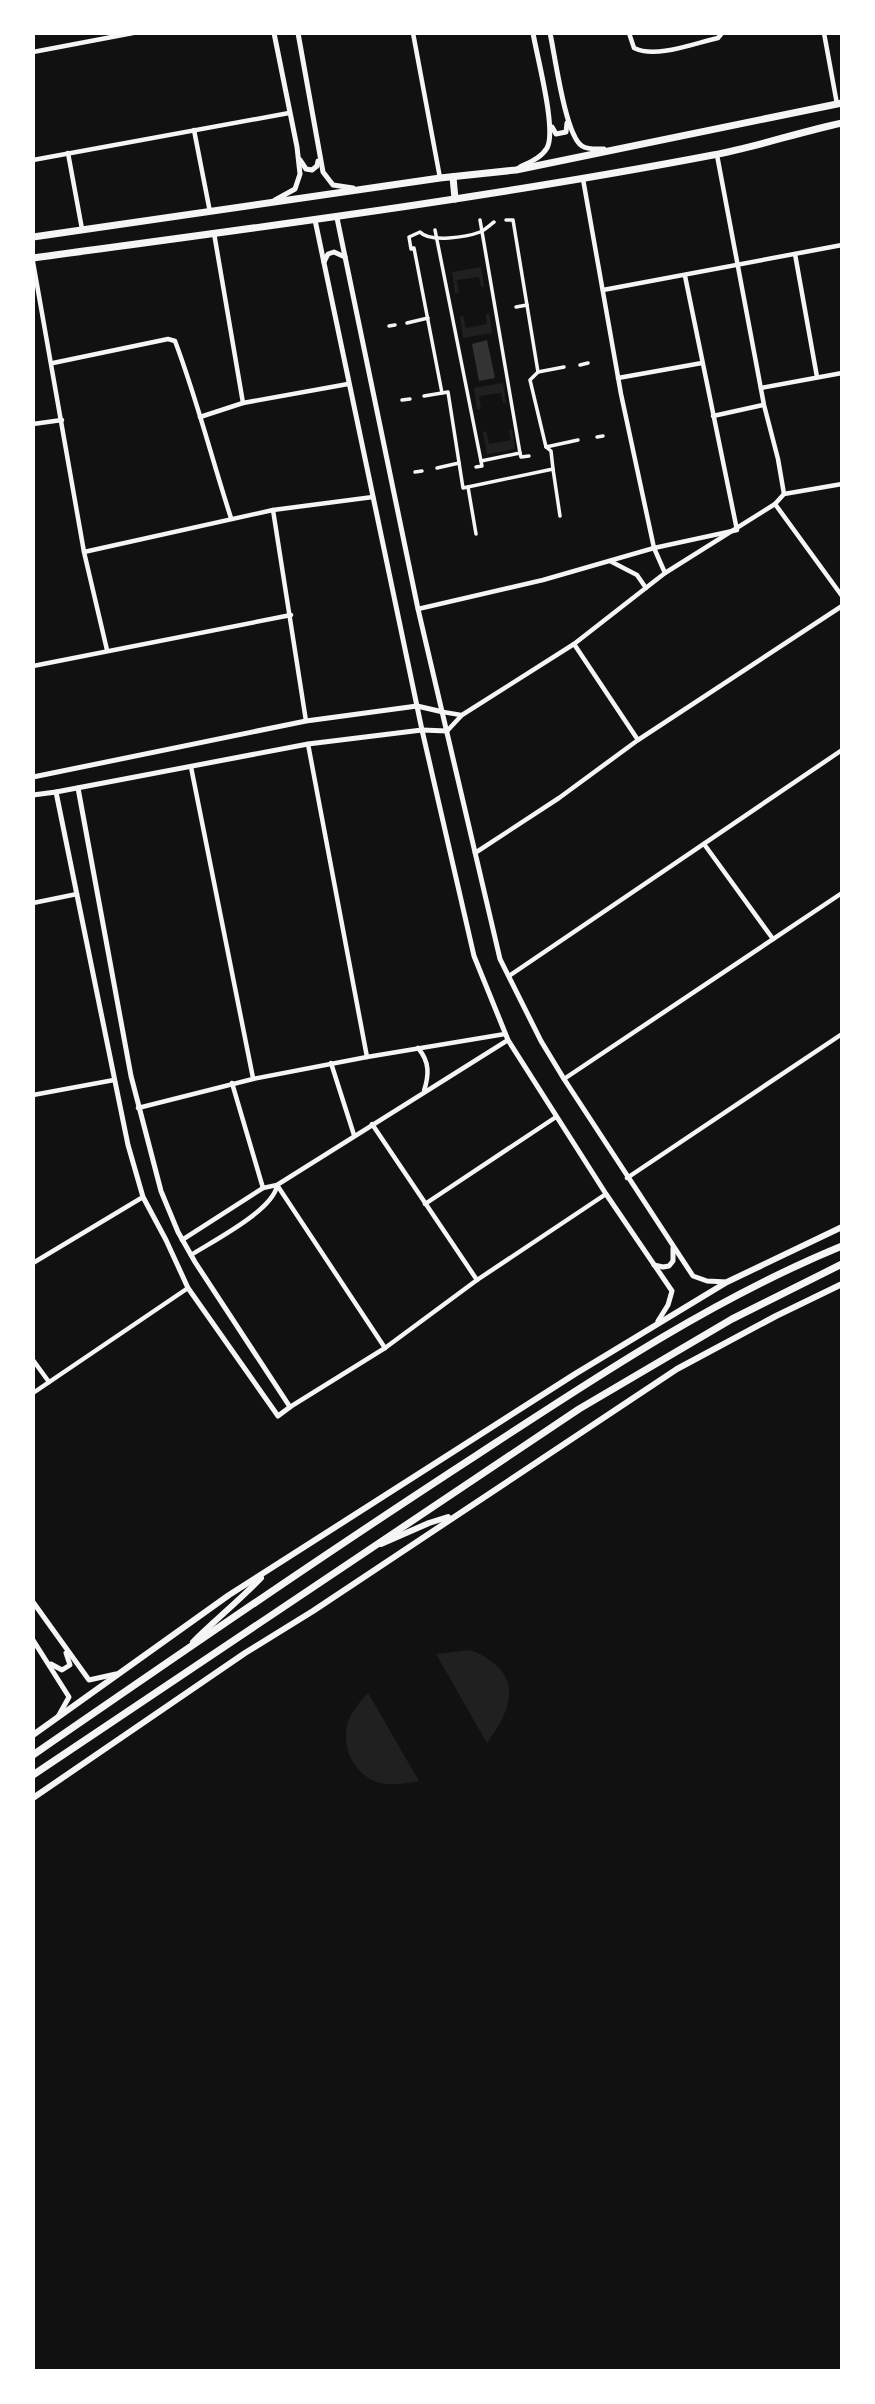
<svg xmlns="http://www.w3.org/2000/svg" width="875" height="2404" font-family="Mulish,sans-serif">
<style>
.green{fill:#202020}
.water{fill:#333}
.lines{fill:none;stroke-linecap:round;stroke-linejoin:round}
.pedestrian{stroke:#f5f5f5;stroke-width:3.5}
.minor{stroke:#f5f5f5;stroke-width:4.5}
.tertiary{stroke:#f5f5f5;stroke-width:5}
.secondary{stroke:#f5f5f5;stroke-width:6}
.primary{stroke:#f5f5f5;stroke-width:7}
</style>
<rect width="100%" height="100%" fill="#111"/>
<!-- green -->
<g class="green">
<polygon points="481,267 484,287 481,287 479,277 457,280 459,293 455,293 452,272"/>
<polygon points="489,313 492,333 463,338 460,316 463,316 466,328 487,324 486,314"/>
<polygon points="503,383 506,403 503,403 501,393 479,396 481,409 477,409 474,388"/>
<polygon points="509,429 512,429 515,449 487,454 483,432 486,431 489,444 511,440"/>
<path d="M 471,1650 C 522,1672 516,1704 487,1743 L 436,1654 Z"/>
<path d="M 368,1693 L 419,1781 C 409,1783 396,1785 385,1784 C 358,1780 341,1751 347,1725 C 350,1713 360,1702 368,1693 Z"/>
</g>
<!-- water -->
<polygon class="water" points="487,340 495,378 479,381 472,344"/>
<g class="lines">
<!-- pedestrian -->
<g class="pedestrian">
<path d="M 494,222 C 490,225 485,230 480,232 C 467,237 430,243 420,232 L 409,237 L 411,249 L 414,248 L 442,393 L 448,392 L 463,488 L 553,469 L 551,451 L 546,447 L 530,380 L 538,372 L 513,220 L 506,220"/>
<polyline points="435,230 481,461 520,453 480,220"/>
<polyline points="516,307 527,305"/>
<polyline points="407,323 428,318"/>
<polyline points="389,326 395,325"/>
<polyline points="580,365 588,363"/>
<polyline points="538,372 564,367"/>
<polyline points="424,396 442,393"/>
<polyline points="402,400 410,399"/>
<polyline points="597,437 603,436"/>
<polyline points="546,447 578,440"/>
<polyline points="520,453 521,457 529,456"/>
<polyline points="476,467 482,466 481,461"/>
<polyline points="437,468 459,463"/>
<polyline points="553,469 560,516"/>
<polyline points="415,472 422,471"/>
<polyline points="468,487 476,534"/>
</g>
<!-- minor -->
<g class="minor">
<polyline points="413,33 440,178"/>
<path d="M 629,33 L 634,48 C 656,59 695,43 718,38 L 722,33"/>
<polyline points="824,33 837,104"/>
<polyline points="33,52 133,33"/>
<polyline points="194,130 210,212"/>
<polyline points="68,153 82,229"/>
<polyline points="717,155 764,405 778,459 784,494"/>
<polyline points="33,160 289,113"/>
<polyline points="583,179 621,394 654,548 665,573"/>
<polyline points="214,233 243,403"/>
<polyline points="795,254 817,377"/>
<polyline points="33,262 84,552 107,650"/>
<polyline points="603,290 842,245"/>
<path d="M 53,363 L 168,339 L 175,341 C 197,399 212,460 231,518"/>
<polyline points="618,378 702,363"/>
<polyline points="761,388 842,373"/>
<polyline points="713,416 763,405"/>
<polyline points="200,417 243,403 348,384"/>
<polyline points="33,424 62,420"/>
<polyline points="775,504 842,596"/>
<polyline points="273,510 306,721"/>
<polyline points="84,552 273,510 373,497"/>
<polyline points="610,561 637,575 646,588"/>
<polyline points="418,609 543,580 654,548 737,530 685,276"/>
<polyline points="574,644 638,740"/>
<polyline points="33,666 291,615"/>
<polyline points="443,712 461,715"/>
<polyline points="447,731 462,715 574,644 665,573 775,504 784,494 842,484"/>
<polyline points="308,744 367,1057"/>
<polyline points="191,767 253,1078"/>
<polyline points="704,844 773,939"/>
<polyline points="475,853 559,798 638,740 842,606"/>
<polyline points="33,903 77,894"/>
<polyline points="509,976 842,750"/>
<path d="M 418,1048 C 430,1062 429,1075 424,1091"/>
<polyline points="331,1063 354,1135"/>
<polyline points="564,1079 842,893"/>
<polyline points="232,1083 263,1188"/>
<polyline points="33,1095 114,1080"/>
<polyline points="138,1108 253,1079 367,1057 505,1034"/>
<polyline points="372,1124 477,1280"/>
<polyline points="627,1178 842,1034"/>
<polyline points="277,1185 385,1348"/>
<polyline points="425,1204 556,1117"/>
<polyline points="182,1240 263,1188 277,1185 508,1040"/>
<path d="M 191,1255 C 213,1241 272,1211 277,1186"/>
<polyline points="33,1263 143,1197"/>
<polyline points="33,1360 49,1382"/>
<polyline points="33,1393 188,1288"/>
<polyline points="290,1407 385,1348 477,1280 606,1194"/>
</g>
<!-- tertiary -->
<g class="tertiary">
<polyline points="274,33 297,147 300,174 295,189 275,200"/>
<polyline points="298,33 323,172 333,185 353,188"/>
<path d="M 550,33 C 555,55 565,135 582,146 C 588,150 597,149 604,149"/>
<polyline points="552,127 556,134 566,132 567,123"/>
<polyline points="300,160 306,169 312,170 317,166 318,161"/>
<path d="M 520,167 C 530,162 541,158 547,148 C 557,130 537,57 533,33"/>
<polyline points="337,218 418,609 500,959 541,1041 564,1079 693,1276 707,1281 727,1282"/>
<polyline points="315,220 422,730 474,956 508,1040 606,1194 672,1291 668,1305 658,1321"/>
<polyline points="324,262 328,254 334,252 345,257"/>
<polyline points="33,777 306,721 417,706 443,712"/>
<polyline points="56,792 128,1145 143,1197 166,1240 188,1288 278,1416 290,1407 195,1262 178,1232 161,1191 131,1076 78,788"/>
<polyline points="33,795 56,792 308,744 422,730 447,731"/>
<polyline points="654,1265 663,1267 669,1266 673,1261 673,1248"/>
<polyline points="33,1602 89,1680 116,1674"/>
<polyline points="33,1640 69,1697 59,1715"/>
<polyline points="51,1664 62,1670 70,1665 66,1653"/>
</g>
<!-- secondary -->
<g class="secondary">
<polyline points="381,1544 429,1523 448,1517"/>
<path d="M 193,1642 C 215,1620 239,1601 261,1578"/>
<polyline points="33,1735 229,1595 575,1374 727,1282 842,1227"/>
<polyline points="33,1798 245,1653 313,1611 677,1369 776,1316 842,1284"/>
</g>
<!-- primary -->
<g class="primary">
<polyline points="453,177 455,199"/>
<polyline points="33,237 440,178 516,170 842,103"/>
<path d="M 33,258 C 261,227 488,198 713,155 C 757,147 799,132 842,123"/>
<path d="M 33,1755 C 181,1653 329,1551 480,1453 C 596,1377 713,1299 842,1246"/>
<polyline points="33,1775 579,1409 732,1319 842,1264"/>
</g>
</g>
<!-- border -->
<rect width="875" height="2404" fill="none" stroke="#ffffff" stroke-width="70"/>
</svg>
